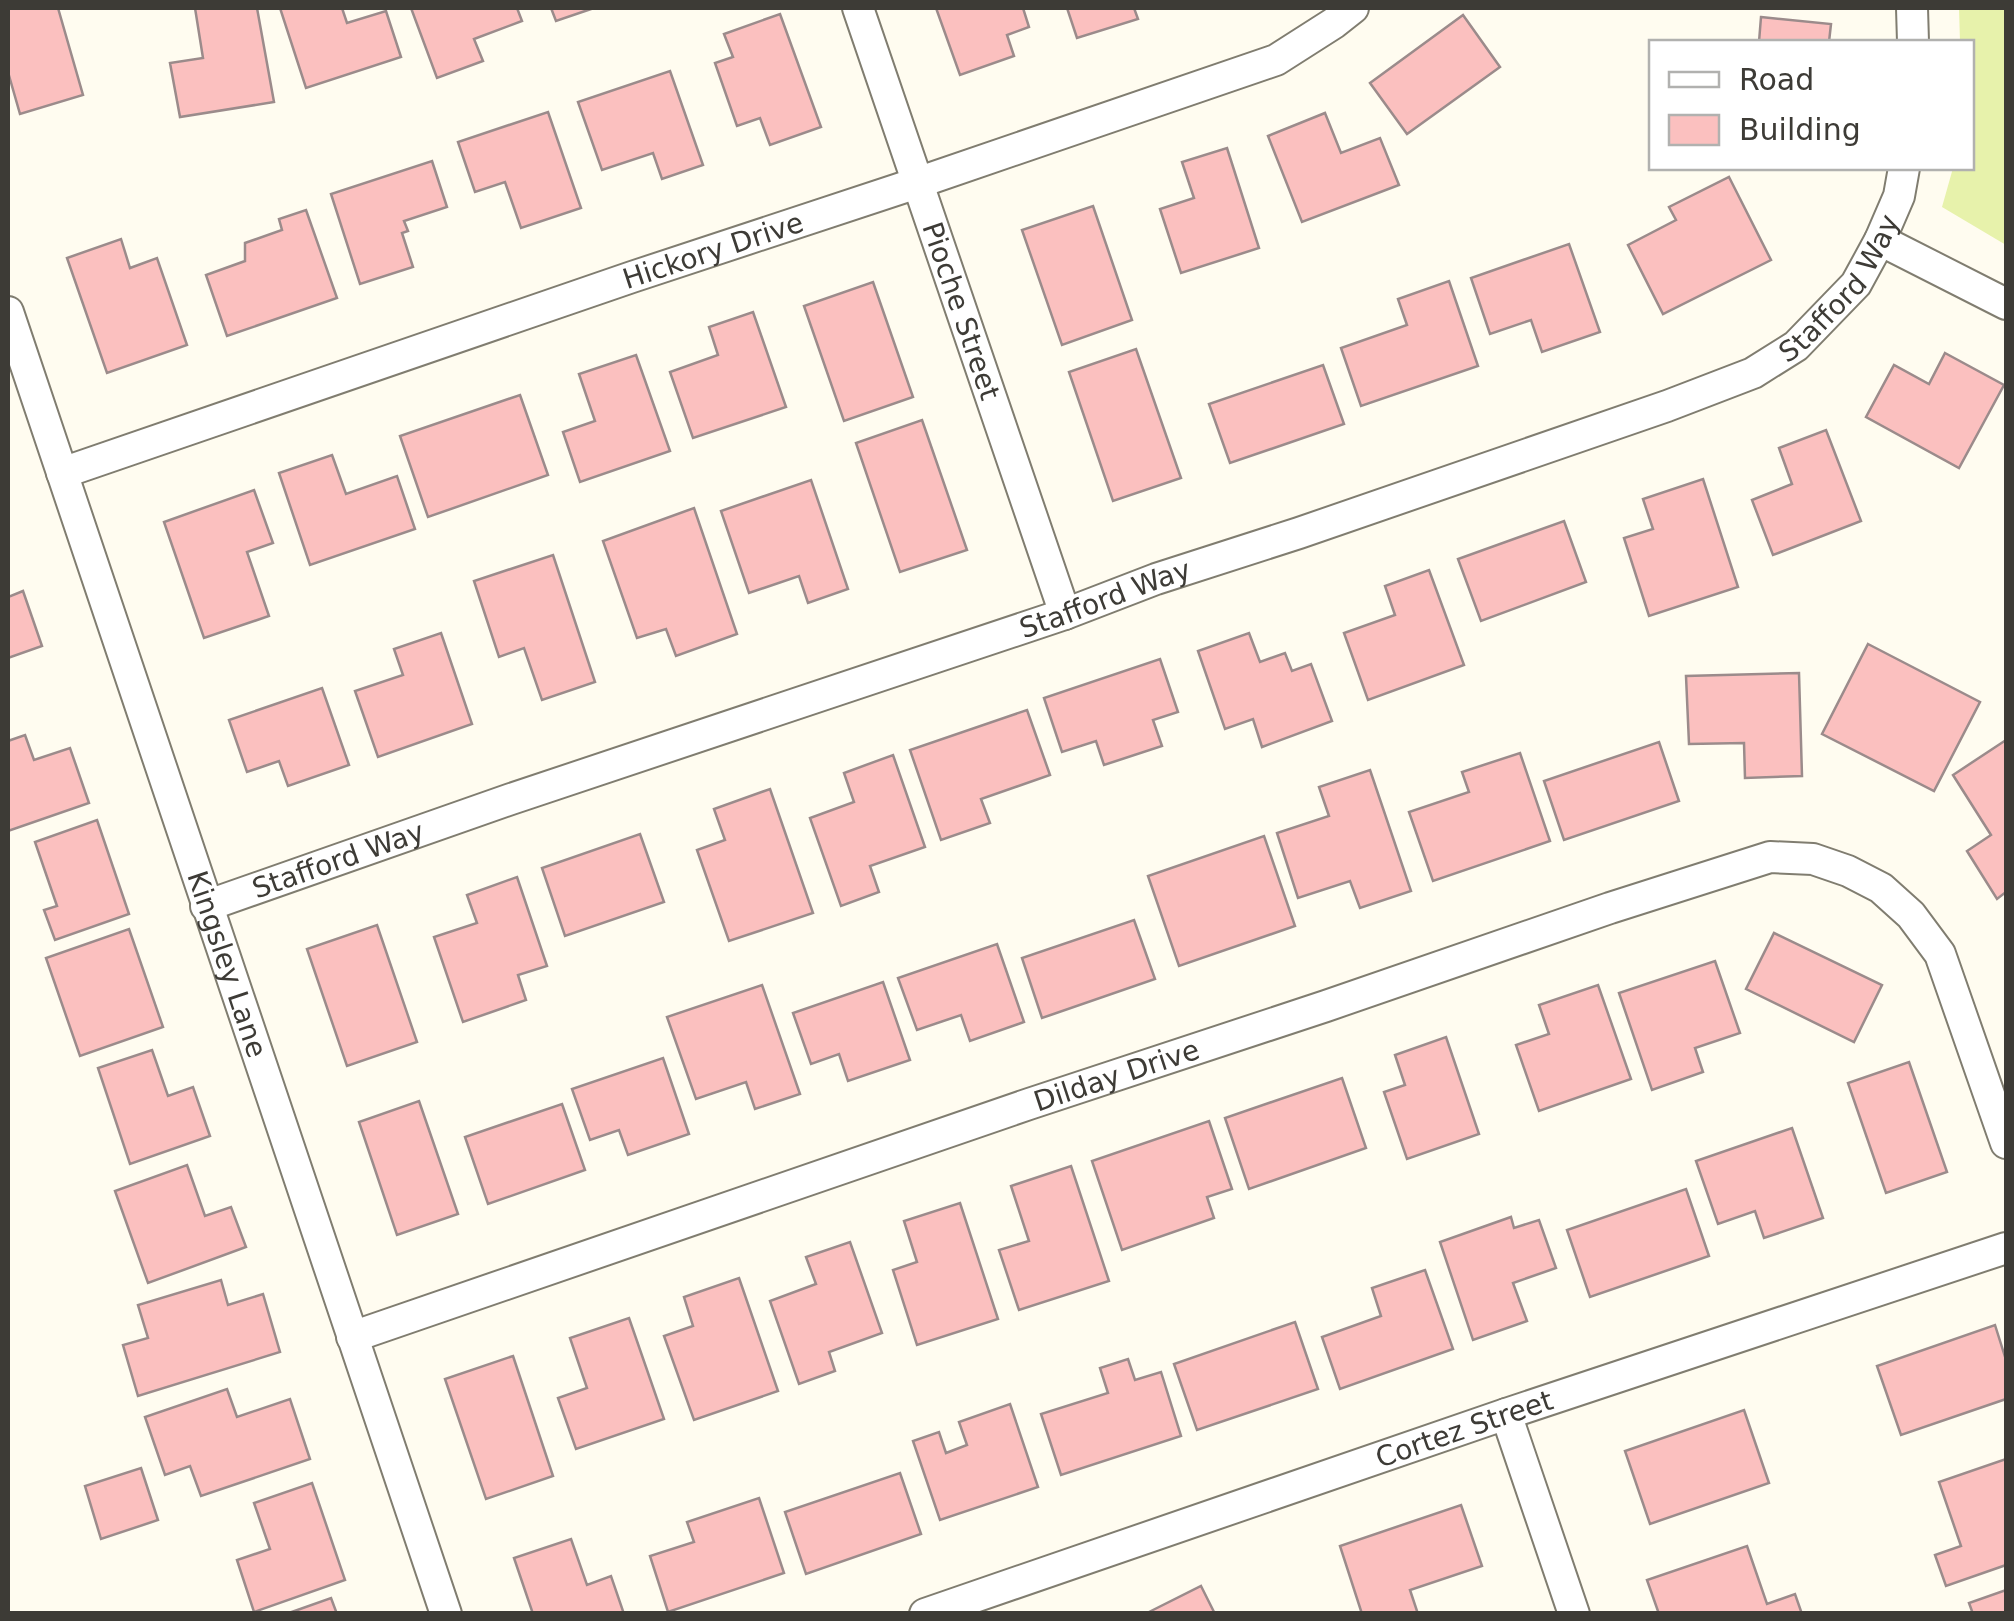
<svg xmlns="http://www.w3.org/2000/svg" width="2014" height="1621" font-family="'DejaVu Sans',sans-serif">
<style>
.green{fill:#e7f2ab}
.building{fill:#fbc0bf;stroke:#9b8b8b;stroke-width:2.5}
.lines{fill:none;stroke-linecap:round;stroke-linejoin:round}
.street-casing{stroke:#807d70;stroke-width:34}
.street{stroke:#fff;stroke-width:30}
.labels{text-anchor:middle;stroke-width:8;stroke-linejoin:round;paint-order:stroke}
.street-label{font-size:28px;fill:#3d3b36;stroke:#fff}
</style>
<rect width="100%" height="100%" fill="#fffcf0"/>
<!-- green -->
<polygon class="green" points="1959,8 2006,8 2006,245 1942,207 1953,168 1972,168 1972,42 1960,42"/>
<!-- building -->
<g class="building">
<polygon points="8,8 58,8 83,95 20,114 8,72"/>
<polygon points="195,8 257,8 274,102 180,117 170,63 203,58"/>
<polygon points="280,8 342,8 347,23 386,11 401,57 306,88"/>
<polygon points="411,8 517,8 522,21 474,39 483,61 437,78"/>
<polygon points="551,8 594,8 556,21"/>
<polygon points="936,8 1023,8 1029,27 1007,35 1014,56 960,75"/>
<polygon points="1067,8 1134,8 1138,19 1077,38"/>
<polygon points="780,14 821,127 770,145 760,118 737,126 715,63 733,57 724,34"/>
<polygon points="1463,15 1500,67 1407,134 1370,83"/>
<polygon points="1761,17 1831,24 1829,42 1759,42"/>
<polygon points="670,71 703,165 662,179 653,153 602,170 578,102"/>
<polygon points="548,112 581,208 521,228 505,182 475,192 458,142"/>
<polygon points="1325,113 1341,153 1380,138 1399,185 1302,222 1268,136"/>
<polygon points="1227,148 1259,248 1181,273 1160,209 1194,198 1182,162"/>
<polygon points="432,161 447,207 404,221 408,231 402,233 413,267 360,284 331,194"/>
<polygon points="1729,177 1771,260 1663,314 1628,245 1676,220 1669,207"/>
<polygon points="1093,206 1132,320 1062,345 1022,230"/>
<polygon points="306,210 337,298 227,336 206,275 245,261 245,243 282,230 279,219"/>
<polygon points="121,239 130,268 157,258 187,345 107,373 67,258"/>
<polygon points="1569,244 1600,332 1542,352 1531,320 1490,334 1471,278"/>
<polygon points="1449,281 1478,366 1361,406 1341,348 1407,325 1398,299"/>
<polygon points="873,282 913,397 844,421 804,306"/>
<polygon points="753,312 786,407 693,438 670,372 718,355 709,327"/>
<polygon points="1136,349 1181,478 1113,501 1069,372"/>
<polygon points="1945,353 2004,385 1959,468 1866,417 1894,365 1929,384"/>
<polygon points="636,355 670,451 580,482 563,432 595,421 579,374"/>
<polygon points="1323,365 1344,424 1230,463 1209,404"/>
<polygon points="520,395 548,475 428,517 400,436"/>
<polygon points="922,420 967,550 900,572 856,443"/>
<polygon points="1826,430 1861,521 1773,555 1752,500 1792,484 1779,448"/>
<polygon points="332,455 346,494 397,476 415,529 310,565 279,473"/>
<polygon points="1703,479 1738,587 1649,616 1624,538 1653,529 1643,499"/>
<polygon points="811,480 848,589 808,603 799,576 749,593 721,511"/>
<polygon points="254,490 273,543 247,552 269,616 204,638 164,522"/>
<polygon points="694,508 737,634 676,656 666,629 637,638 603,541"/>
<polygon points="1564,521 1586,582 1481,621 1458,559"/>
<polygon points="553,555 595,682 542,700 524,648 499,657 474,581"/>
<polygon points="1429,570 1464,665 1368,700 1344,633 1395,615 1385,586"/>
<polygon points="23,591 42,646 8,658 8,597"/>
<polygon points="441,633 472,724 378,757 355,691 403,675 394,649"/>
<polygon points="1249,633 1260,662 1285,653 1292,671 1311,664 1332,721 1262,747 1253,719 1225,729 1198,651"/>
<polygon points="1868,644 1980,702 1934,791 1822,734"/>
<polygon points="1160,659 1178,712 1153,720 1162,746 1104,765 1096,741 1062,752 1044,698"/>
<polygon points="1799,673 1802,776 1745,778 1744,743 1689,744 1686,676"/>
<polygon points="322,688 349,765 288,786 279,761 247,772 229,720"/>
<polygon points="1027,710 1050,775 981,799 990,823 941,840 910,750"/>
<polygon points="25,735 34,760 70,748 89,803 8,831 8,741"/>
<polygon points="2006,740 2006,892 1997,899 1967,851 1991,835 1953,775"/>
<polygon points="1659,742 1679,801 1564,840 1544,781"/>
<polygon points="1520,753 1550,841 1433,881 1409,812 1469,792 1462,772"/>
<polygon points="893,755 925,847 870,866 879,892 841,906 810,818 854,802 844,773"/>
<polygon points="1370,770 1411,891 1360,908 1350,881 1298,898 1277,833 1329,816 1319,787"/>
<polygon points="770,789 813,913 729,941 697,850 725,840 714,809"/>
<polygon points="97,820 129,914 55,940 44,910 57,906 35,842"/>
<polygon points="640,834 664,902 565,936 542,868"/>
<polygon points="1264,836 1295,926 1179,966 1148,876"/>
<polygon points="517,877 547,966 518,975 526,1000 463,1022 434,937 477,923 467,895"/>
<polygon points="1134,920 1155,979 1042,1018 1022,958"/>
<polygon points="377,925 417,1042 347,1066 307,949"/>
<polygon points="129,929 163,1027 80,1056 46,958"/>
<polygon points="1774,933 1882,985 1854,1042 1746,989"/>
<polygon points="997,944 1024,1022 970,1041 961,1015 917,1030 898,978"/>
<polygon points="1715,961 1740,1033 1695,1048 1703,1072 1652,1090 1619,993"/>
<polygon points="883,982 910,1060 848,1081 839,1054 811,1064 793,1013"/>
<polygon points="762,985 800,1094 755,1109 746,1082 696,1099 667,1017"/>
<polygon points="1598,985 1631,1079 1539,1111 1516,1045 1549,1034 1539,1005"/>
<polygon points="1446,1037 1479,1134 1407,1159 1384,1092 1405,1085 1395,1055"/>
<polygon points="152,1050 168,1096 193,1087 210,1136 130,1164 98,1068"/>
<polygon points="663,1058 689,1134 628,1155 619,1130 590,1140 572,1089"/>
<polygon points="1909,1062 1947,1172 1886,1193 1848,1083"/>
<polygon points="1342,1078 1366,1148 1249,1189 1225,1118"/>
<polygon points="419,1101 458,1214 397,1235 359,1122"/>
<polygon points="562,1104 585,1170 488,1204 465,1137"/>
<polygon points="1209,1121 1232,1189 1207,1197 1214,1218 1122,1250 1092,1161"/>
<polygon points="1792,1128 1823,1218 1764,1238 1755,1211 1718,1224 1696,1161"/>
<polygon points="187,1165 205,1216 231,1207 246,1247 148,1283 115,1191"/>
<polygon points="1071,1166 1109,1281 1019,1310 999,1250 1029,1241 1011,1186"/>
<polygon points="1686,1189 1709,1256 1590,1297 1567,1230"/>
<polygon points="960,1203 998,1319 917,1345 893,1270 917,1262 904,1221"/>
<polygon points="1511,1217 1514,1228 1539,1220 1556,1268 1513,1283 1527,1321 1473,1340 1440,1242"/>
<polygon points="850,1242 882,1333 829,1352 835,1371 799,1384 770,1301 816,1284 806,1257"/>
<polygon points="1425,1270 1453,1349 1340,1389 1322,1337 1381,1316 1372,1288"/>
<polygon points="739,1278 778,1391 694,1420 664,1336 693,1326 684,1297"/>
<polygon points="221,1280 228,1305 263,1294 280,1352 138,1396 123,1345 148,1338 138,1305"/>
<polygon points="629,1318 664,1419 576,1449 558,1398 587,1388 570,1338"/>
<polygon points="1295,1322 1318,1389 1197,1430 1174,1364"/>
<polygon points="1995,1325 2006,1360 2006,1399 1901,1435 1877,1366"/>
<polygon points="513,1356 553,1476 486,1499 445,1379"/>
<polygon points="1128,1359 1135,1380 1161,1372 1181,1436 1061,1475 1041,1414 1108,1393 1100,1368"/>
<polygon points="227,1389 237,1417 290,1399 310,1459 201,1496 190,1466 165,1475 145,1417"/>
<polygon points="1010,1404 1038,1487 940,1520 913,1441 939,1432 946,1453 967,1445 959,1422"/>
<polygon points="1744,1410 1769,1483 1650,1524 1625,1451"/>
<polygon points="2006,1459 2006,1565 1946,1586 1935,1555 1961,1546 1939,1482"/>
<polygon points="141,1468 158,1520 101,1539 85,1486"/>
<polygon points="900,1473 921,1534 806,1574 785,1512"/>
<polygon points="312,1483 345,1580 254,1612 237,1560 270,1549 254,1503"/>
<polygon points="759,1498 784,1573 668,1612 650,1556 694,1542 687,1522"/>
<polygon points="1461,1505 1482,1566 1410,1590 1418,1614 1362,1614 1340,1546"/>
<polygon points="571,1539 587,1585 611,1576 624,1614 533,1614 514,1558"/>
<polygon points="1747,1546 1767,1604 1795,1594 1802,1614 1659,1614 1647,1580"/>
<polygon points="1201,1586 1215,1614 1145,1614"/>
<polygon points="2006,1590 2006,1614 1973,1614 1969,1603"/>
<polygon points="331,1598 337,1614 286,1614"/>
</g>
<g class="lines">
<defs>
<g id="street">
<path id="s1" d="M 858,8 L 1065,614"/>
<polyline points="1912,8 1913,42"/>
<polyline points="1880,240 2006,304"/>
<path id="s2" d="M 8,312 L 446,1614"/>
<path id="s3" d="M 62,473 L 632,277 L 917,183 L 1276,60 L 1334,23 L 1353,8"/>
<path id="s4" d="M 206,906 L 511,799 L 1065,614 L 1156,579 L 1299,533 L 1667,406 L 1753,373 L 1796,346 L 1856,284 L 1880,240 L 1899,196 L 1904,168"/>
<path id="s5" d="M 352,1337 L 1029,1104 L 1326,1006 L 1610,908 L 1770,857 L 1813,859 L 1848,871 L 1881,888 L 1911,915 L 1940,954 L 2006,1143"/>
<polyline points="1506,1414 1574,1614"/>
<path id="s6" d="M 925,1614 L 1506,1414 L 2006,1248"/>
</g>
</defs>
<!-- street casing -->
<use href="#street" class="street-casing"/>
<!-- street -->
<use href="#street" class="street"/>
</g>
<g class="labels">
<!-- street labels -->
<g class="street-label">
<text dy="10" stroke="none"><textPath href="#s3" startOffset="688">Hickory Drive</textPath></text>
<text dy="10" stroke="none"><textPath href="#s4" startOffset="1760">Stafford Way</textPath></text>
<text dy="10" stroke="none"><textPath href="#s1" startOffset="320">Pioche Street</textPath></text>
<text dy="10" stroke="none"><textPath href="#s4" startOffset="950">Stafford Way</textPath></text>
<text dy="10" stroke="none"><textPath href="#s4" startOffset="140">Stafford Way</textPath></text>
<text dy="10" stroke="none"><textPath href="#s2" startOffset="688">Kingsley Lane</textPath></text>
<text dy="10" stroke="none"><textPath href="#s5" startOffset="808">Dilday Drive</textPath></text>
<text dy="10" stroke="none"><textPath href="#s6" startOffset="570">Cortez Street</textPath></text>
</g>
</g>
<!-- border -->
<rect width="2014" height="1621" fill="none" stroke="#3d3b36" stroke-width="20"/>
<!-- legend -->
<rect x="1649" y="40" width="325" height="130" fill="#ffffff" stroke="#b1b1af" stroke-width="2.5"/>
<rect x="1669" y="72" width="50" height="15" fill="#ffffff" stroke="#b1b1af" stroke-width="2.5"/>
<text x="1739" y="90" font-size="30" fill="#3d3b36">Road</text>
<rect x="1669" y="115" width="50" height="30" fill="#fbc0bf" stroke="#b1b1af" stroke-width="2.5"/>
<text x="1739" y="140" font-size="30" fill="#3d3b36">Building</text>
</svg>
